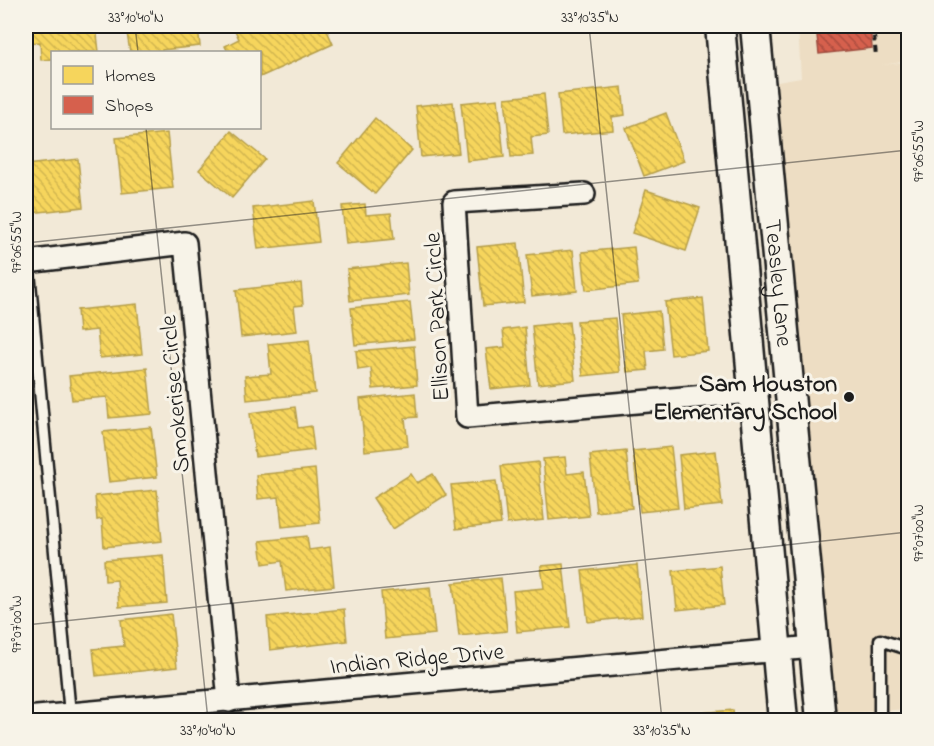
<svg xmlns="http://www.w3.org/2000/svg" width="934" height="746" font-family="'Indie Flower',sans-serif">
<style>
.built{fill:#edddc3}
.homes{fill:url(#homes-back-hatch);stroke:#b59e49;stroke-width:1.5}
.shops{fill:url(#shops-back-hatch);stroke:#9e4c3e;stroke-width:1.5}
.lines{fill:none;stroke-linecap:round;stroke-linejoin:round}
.service-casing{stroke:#1c1c1c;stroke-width:15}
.minor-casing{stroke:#1c1c1c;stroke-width:26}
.secondary-casing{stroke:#1c1c1c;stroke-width:33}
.path{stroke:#1c1c1c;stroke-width:4;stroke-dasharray:6 4.5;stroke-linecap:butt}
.service{stroke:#f7f3e8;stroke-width:10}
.minor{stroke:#f7f3e8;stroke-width:21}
.secondary{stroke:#f7f3e8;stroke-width:28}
.ticks{fill:none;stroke:#1c1c1c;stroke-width:1.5;stroke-opacity:0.45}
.poi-dot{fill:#1c1c1c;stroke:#f7f3e8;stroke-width:2}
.labels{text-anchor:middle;stroke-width:6;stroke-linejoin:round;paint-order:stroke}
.street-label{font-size:24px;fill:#1c1c1c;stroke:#f7f3e8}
.poi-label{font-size:24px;font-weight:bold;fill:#1c1c1c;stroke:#f7f3e8;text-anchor:end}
.neatline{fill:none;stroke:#1c1c1c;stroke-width:2}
.ticks-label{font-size:15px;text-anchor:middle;fill:#1c1c1c}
</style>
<defs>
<pattern id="homes-back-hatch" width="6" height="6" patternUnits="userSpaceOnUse" patternTransform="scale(1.5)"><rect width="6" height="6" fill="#f6d55c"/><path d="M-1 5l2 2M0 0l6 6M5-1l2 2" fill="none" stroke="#d2b64f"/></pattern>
<pattern id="shops-back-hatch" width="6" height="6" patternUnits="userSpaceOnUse" patternTransform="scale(1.5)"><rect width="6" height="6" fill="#d6604d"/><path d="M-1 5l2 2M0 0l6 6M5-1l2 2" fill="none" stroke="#ad4e3f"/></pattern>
</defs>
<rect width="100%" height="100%" fill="#f2e9d7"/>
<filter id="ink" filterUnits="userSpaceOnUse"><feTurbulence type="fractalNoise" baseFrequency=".0167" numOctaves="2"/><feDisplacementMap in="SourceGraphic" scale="12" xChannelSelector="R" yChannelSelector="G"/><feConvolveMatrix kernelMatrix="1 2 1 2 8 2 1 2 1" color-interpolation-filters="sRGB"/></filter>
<g filter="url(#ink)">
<!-- built -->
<polygon class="built" points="798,26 908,26 908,61 882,65 908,62 908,709 820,715 760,85 801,78"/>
<!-- homes -->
<g class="homes">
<polygon points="26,26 96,26 99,52 52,52 52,59 41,60 40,42 26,43"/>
<polygon points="135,26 198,26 200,46 162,50 162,52 130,52 127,33 135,32"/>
<polygon points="233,26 325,26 333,44 260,77 260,52 228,52 225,46 239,39"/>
<polygon points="622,87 625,115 612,117 613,130 562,135 558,94"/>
<polygon points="544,94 548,135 531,137 533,155 511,157 505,98"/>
<polygon points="498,99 504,157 467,161 461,103"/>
<polygon points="453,102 459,153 421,157 416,106"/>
<polygon points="666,113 684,161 644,176 626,128"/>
<polygon points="375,118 412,150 375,194 338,163"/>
<polygon points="231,131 265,159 232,198 199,170"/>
<polygon points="167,133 173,188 122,193 116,138"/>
<polygon points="78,159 83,207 31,213 26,165"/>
<polygon points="646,190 700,208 686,251 632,233"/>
<polygon points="314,201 319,242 258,249 253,208"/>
<polygon points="365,204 366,215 391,213 394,239 346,244 342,206"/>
<polygon points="518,243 524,302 483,306 477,247"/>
<polygon points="634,247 638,284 586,290 582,252"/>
<polygon points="573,250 577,291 532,296 527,255"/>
<polygon points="406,263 409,295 350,301 347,269"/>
<polygon points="301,283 303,305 294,306 297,331 241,337 236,290"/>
<polygon points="703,298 708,351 671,355 665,302"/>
<polygon points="410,302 414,339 355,345 351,308"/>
<polygon points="137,304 142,354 100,358 97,330 79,332 77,310"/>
<polygon points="659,311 663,349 646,351 648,370 627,372 621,315"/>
<polygon points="615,318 620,372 583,376 577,321"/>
<polygon points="569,322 575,380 538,384 532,326"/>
<polygon points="525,327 530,385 491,389 486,349 505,347 503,330"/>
<polygon points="309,340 315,393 247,400 245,376 271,374 268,344"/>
<polygon points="414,346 417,385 373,389 371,368 358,370 356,351"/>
<polygon points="147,368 152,414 109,418 107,397 72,400 69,376"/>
<polygon points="415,393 417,417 405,418 408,446 365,451 360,399"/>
<polygon points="295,407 298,428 311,426 314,450 255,457 250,413"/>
<polygon points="151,427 157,477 109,482 103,432"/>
<polygon points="671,447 678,508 640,512 633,451"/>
<polygon points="626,451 632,508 596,512 590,455"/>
<polygon points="716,451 722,505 684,509 679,455"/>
<polygon points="565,457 567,474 584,472 589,516 549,520 543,459"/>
<polygon points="538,462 544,520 507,524 501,466"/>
<polygon points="315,469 320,523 282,527 279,497 258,499 256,475"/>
<polygon points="411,474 417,483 433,474 446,495 393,529 373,498"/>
<polygon points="496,481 501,524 456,529 451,485"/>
<polygon points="157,490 162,541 104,547 102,519 97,520 95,496"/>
<polygon points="307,536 309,550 330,547 334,586 286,591 282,561 263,564 260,541"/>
<polygon points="163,555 167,603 119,607 117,580 105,581 104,560"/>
<polygon points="563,564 570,627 517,632 513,591 544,588 541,566"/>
<polygon points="637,565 642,616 588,622 582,571"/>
<polygon points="720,566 724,605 677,610 673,571"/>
<polygon points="501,578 507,631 459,636 453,583"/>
<polygon points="430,587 435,634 385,639 381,592"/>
<polygon points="344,609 347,641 270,650 267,617"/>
<polygon points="171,614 177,667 96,676 93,649 124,646 121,620"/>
<polygon points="733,710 734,720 687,720 687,714"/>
<polygon points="650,716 651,720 605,720"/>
</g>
<!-- shops -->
<polygon class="shops" points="816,26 870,26 872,48 819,54"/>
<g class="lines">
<defs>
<g id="service">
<polyline points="28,261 70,714"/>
<polyline points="880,720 880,640 908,649"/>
</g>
<g id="minor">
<polyline points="584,194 454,202 467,417 751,392"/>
<polyline points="26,262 185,243 229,701"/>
<polyline points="26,718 813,647"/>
</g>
<g id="secondary">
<polyline points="720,26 783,720"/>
<path id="s1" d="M 755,26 L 821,720"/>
</g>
</defs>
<!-- service casing -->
<use href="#service" class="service-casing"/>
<!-- minor casing -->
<use href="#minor" class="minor-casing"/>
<!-- secondary casing -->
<use href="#secondary" class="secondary-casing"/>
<!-- path -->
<polyline class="path" points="873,26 876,56"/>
<!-- service -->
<use href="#service" class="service"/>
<!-- minor -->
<use href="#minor" class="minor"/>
<!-- secondary -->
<use href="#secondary" class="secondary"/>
</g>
</g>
<!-- ticks -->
<path class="ticks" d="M 135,26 L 138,52M 589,26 L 662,720M 146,128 L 208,720M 26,243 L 908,150M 26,625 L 908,532"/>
<!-- markers -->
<circle class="poi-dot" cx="849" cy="397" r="6"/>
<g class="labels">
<!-- street labels -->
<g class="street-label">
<text dy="8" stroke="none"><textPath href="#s1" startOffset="258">Teasley Lane</textPath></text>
<text transform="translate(436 317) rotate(-93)" y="8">Ellison Park Circle</text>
<text transform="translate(174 394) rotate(-95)" y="8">Smokerise Circle</text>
<text transform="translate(417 658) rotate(-5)" y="8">Indian Ridge Drive</text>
</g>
<!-- poi labels -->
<g class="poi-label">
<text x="837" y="391">Sam Houston<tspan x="837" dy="28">Elementary School</tspan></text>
</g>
</g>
<!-- margin -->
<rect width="934" height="746" fill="none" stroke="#f7f3e8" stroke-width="66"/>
<!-- legend -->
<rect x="51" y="51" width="210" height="78" fill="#f7f3e8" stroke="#9f9d96" stroke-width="1.5"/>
<rect x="63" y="66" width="30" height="18" fill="#f6d55c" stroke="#9f9d96" stroke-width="1.5"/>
<text x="105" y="81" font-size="18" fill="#1c1c1c">Homes</text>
<rect x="63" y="96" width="30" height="18" fill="#d6604d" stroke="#9f9d96" stroke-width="1.5"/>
<text x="105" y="111" font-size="18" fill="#1c1c1c">Shops</text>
<rect x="33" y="33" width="868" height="680" class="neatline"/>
<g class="ticks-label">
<text x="136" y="22">33°10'40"N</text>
<text x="590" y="22">33°10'35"N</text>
<text transform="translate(918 151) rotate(-90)" y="5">97°06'55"W</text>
<text transform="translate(16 242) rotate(-90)" y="5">97°06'55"W</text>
<text transform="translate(918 533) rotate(-90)" y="5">97°07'00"W</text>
<text transform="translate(16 624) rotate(-90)" y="5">97°07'00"W</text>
<text x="208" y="735">33°10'40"N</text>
<text x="662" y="735">33°10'35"N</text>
</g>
</svg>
